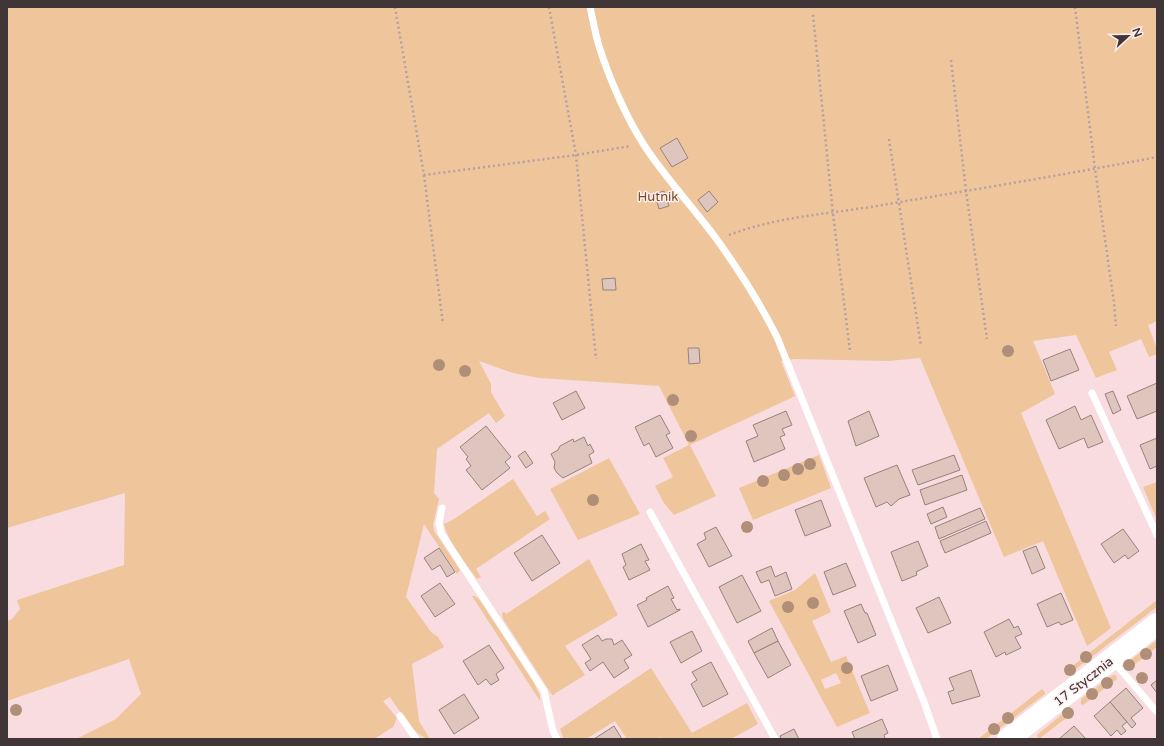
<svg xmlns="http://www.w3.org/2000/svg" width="1164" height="746" font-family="'Varela Round',sans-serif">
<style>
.green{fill:#efc59c;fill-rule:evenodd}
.building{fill:#dec5bd;stroke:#99817a}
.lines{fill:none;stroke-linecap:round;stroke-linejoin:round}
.path{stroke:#b59fa3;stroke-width:2.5;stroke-dasharray:2 3;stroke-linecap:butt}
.service{stroke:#fff;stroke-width:7}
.primary{stroke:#fff;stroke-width:22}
.tree{fill:#b08e78}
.labels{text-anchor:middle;stroke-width:3;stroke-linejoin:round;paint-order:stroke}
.park-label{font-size:13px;fill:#754e23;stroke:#fdedef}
.street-label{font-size:13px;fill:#403537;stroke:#fdedef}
</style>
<rect width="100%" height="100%" fill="#f8dce0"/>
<!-- green -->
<g class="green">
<path d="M 7,7 L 1157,7 L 1157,321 L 1148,325 L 1157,349 L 1157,354 L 1149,357 L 1141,339 L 1109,352 L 1117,370 L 1096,378 L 1076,335 L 1033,341 L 1055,394 L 1021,413 L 1111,628 L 1087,646 L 1043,541 L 1004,557 L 920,358 L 889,361 L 794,359 L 781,361 L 795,396 L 690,445 L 716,496 L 674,515 L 664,503 L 655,486 L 673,477 L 663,458 L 689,445 L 659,386 L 540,378 L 513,373 L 479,361 L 491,384 L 491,392 L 505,416 L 496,423 L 489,413 L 437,449 L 434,493 L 439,499 L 433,525 L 434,531 L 460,570 L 457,574 L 424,524 L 406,597 L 431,632 L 438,637 L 444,647 L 412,664 L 419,721 L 430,739 C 416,739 398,708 390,697 L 383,701 L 397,718 L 393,727 L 374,739 L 76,739 L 116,719 L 141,694 L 129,659 L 7,701 L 7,621 L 12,619 L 20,609 L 17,600 L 124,565 L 125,493 L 7,528 Z"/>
<polygon points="819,455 831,488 753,520 739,488"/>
<polygon points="609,458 640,514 578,540 550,489"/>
<path d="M 513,479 L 537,516 L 545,511 L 550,519 L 476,569 L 481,577 L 477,579 C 464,561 450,545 444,524 L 454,519 Z"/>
<polygon points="1157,482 1157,520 1143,487"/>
<polygon points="589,559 618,615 565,646 585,675 554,694 555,695 552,695 507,625 503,619 502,613 504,612 506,614"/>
<path d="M 815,573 L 831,612 L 812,621 L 831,662 L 846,656 L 870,713 L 837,727 L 769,601 L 795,590 ZM 836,673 L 841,683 L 825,689 L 821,680 Z"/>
<polygon points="472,596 475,596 479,599 533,681 540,695 540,701"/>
<polygon points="1157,600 1157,607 1068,675 1066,671"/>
<polygon points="1157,640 1157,647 1129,669 1124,665"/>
<polygon points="651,668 692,733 747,703 758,724 731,739 661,739 660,737 656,739 627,739 615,721 586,739 564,739 560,729"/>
<polygon points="1113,675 1116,675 1117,679 1083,705 1081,704 1081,699"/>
<polygon points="1042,689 1045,692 1045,694 986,739 978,739"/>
<polygon points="1070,708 1074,712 1039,739 1037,736 1038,734"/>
</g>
<!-- building -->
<g class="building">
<polygon points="677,138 688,158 672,167 660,148"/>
<polygon points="664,191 669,206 659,209 655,194"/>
<polygon points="709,191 718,202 707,212 698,200"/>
<polygon points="615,278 616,290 603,290 602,279"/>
<polygon points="688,348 699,348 700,363 689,364"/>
<polygon points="1070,349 1079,370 1051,381 1043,360"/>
<polygon points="1157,383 1157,411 1137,419 1127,396"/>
<polygon points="576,391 585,408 562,420 553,403"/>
<polygon points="1113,391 1121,410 1113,414 1105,394"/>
<polygon points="1075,406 1081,420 1091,415 1103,442 1088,448 1084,438 1059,449 1046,420"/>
<polygon points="786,411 792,425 782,429 785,435 780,437 785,449 754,462 746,441 758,436 753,425"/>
<polygon points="869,411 879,436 856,446 848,421"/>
<polygon points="660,415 670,433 666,435 673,448 656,457 649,443 644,446 635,427"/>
<polygon points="486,426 511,457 505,462 510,468 482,490 466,470 471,466 466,459 468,457 460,447"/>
<polygon points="584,437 588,446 590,444 594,452 589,455 592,463 563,478 557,473 554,468 555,462 551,454 558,450 560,446 573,439 574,442"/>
<polygon points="1157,438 1157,466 1150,469 1140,445"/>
<polygon points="525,451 533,463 526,468 518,456"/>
<polygon points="954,455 960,470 918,485 912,470"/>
<polygon points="897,465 910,495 899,499 891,506 887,502 876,507 864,478"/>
<polygon points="962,475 967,490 925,505 920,490"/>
<polygon points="821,500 831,526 805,536 795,510"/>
<polygon points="943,507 947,517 931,524 927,514"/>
<polygon points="980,508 985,519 939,539 935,527"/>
<polygon points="986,521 991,533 945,553 940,541"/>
<polygon points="716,527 732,556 709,567 697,544 706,539 704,533"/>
<polygon points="1123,529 1139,551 1128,559 1125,555 1114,563 1101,544"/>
<polygon points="542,535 560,563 532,581 514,553"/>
<polygon points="918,541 928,566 916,572 917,575 902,581 891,552"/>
<polygon points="641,544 649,560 645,561 650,570 629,580 623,567 626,565 622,554"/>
<polygon points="1036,546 1045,568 1032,574 1023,551"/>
<polygon points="439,548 455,572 447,577 440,565 432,570 424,558"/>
<polygon points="846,563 856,586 833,595 824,572"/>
<polygon points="771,566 775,577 786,572 792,589 775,596 769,580 761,583 756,572"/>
<polygon points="742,575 761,611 737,623 719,587"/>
<polygon points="440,583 455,604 435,617 421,596"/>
<polygon points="668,586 674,598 671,599 677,610 680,609 680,610 648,627 637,605 647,600 646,598"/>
<polygon points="1061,593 1073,620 1061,625 1059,622 1047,627 1037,604"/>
<polygon points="939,597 951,623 928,633 916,608"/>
<polygon points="861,604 865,613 867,613 876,635 858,643 844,611"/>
<polygon points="1009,619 1014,628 1018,626 1022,634 1015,637 1021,648 1006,655 1005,652 996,657 984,632"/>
<polygon points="772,628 778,641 754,653 748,641"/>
<polygon points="692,631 702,651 681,663 670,642"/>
<polygon points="598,635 602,641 606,639 612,639 614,645 622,640 632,655 624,660 629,668 614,678 603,662 590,671 585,663 591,659 582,645"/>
<polygon points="778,641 791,665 768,678 754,653"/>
<polygon points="489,645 504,668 496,674 499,680 491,685 486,679 478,685 463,661"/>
<polygon points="711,662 728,694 703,707 691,684 697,680 692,672"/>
<polygon points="888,665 898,690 871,701 861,676"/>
<polygon points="971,670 980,696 952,704 948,692 954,690 949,678"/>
<polygon points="1157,680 1157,693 1151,685"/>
<polygon points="1126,688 1143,708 1131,718 1136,724 1132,728 1110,702"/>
<polygon points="464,694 479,718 454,734 439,710"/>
<polygon points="1110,702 1127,722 1122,726 1126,731 1121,735 1117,730 1111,736 1094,716"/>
<polygon points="882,719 888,733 884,735 885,739 855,739 852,732"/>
<polygon points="614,726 622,739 594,739"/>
<polygon points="1074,726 1086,739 1059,739"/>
<polygon points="794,729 799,739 781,739 780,736"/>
</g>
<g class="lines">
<!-- path -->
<g class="path">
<polyline points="395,7 424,175 576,155 631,146"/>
<polyline points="549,7 576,155 596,359"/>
<polyline points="1075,7 1095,169 1114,303 1116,326"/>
<polyline points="813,15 833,214 850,351"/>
<polyline points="951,60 966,191 987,339"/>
<polyline points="889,139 921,346"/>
<polyline points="424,175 443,324"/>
<path d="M 729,235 C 776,217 827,214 877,206 C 970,190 1064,175 1157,157"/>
</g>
<!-- service -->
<g class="service">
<path d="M 590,7 C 593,20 595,33 599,46 C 609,78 626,117 644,145 C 666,179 694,208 718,241 C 740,272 760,303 777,337 L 924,702 L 937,739"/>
<polyline points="1092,393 1157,535"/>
<polyline points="442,508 439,523 441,533 544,691 553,731 557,739"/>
<polyline points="650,512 775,739"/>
<polyline points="1113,661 1157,712"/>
<polyline points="400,716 416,739"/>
</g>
<!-- primary -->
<polyline class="primary" points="1008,739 1157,624"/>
</g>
<!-- trees -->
<g class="tree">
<circle cx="1008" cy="351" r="6"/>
<circle cx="439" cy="365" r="6"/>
<circle cx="465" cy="371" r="6"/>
<circle cx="673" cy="400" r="6"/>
<circle cx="691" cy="436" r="6"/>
<circle cx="810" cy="464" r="6"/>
<circle cx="798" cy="469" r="6"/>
<circle cx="784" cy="475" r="6"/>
<circle cx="763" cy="481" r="6"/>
<circle cx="593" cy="500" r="6"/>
<circle cx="747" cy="527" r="6"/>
<circle cx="813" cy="603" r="6"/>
<circle cx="788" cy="607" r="6"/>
<circle cx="1146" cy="654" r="6"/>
<circle cx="1086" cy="657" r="6"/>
<circle cx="1129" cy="665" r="6"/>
<circle cx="847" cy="668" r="6"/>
<circle cx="1070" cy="670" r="6"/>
<circle cx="1142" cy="678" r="6"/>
<circle cx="1107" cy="683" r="6"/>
<circle cx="1092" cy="694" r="6"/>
<circle cx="16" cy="710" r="6"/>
<circle cx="1068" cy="713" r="6"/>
<circle cx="1008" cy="718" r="6"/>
<circle cx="994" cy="729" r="6"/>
</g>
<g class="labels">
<!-- park labels -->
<g class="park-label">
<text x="658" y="201">Hutnik</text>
</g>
<!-- street labels -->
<g class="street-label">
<text transform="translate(1083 681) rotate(-38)" y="5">17 Stycznia</text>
</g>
</g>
<!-- border -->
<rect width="1164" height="746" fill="none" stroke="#403537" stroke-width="16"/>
<!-- north arrow -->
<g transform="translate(1128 36) rotate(68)" stroke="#fdedef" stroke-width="3" paint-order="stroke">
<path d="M0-3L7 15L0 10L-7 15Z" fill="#403537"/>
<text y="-6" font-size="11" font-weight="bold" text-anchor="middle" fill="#403537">N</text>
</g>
</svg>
